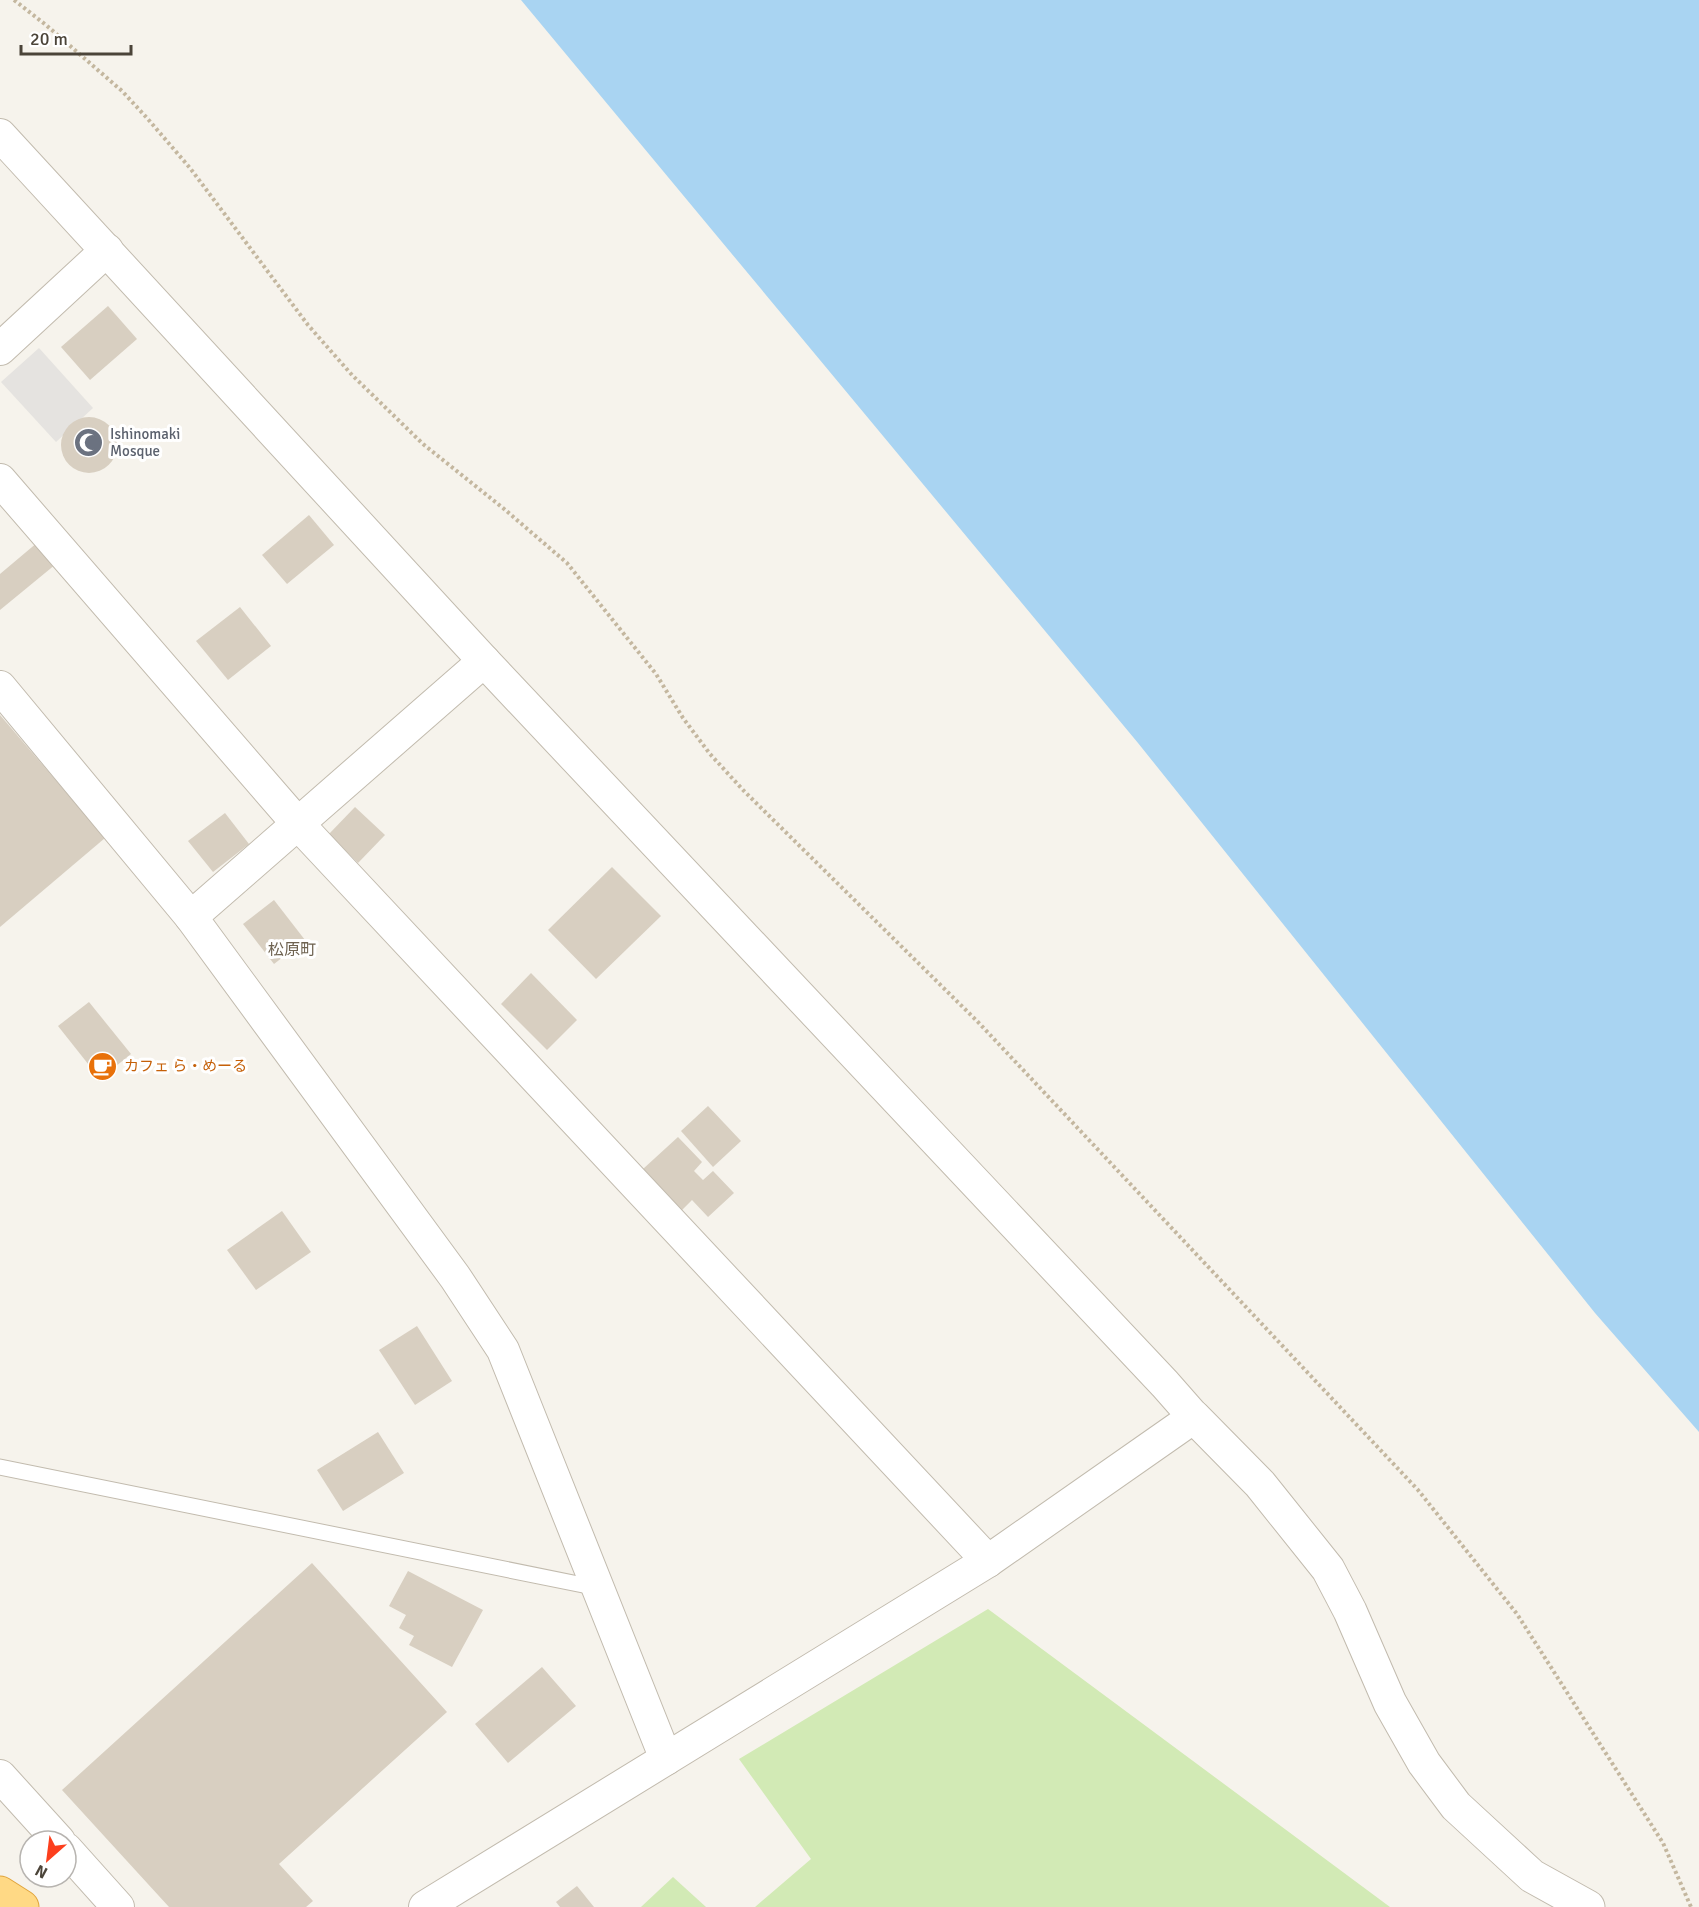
<svg xmlns="http://www.w3.org/2000/svg" width="1699" height="1907" font-family="Signika,'Noto Sans JP',sans-serif">
<style>
.green{fill:#d2eab5}
.parking{fill:#e5e3e0}
.water{fill:#a9d4f2}
.building{fill:#d8cfc1}
.lines{fill:none;stroke-linecap:round;stroke-linejoin:round}
.service-casing{stroke:#c2bbae;stroke-width:17}
.minor-casing{stroke:#c2bbae;stroke-width:34}
.tertiary-casing{stroke:#c2bbae;stroke-width:35}
.trunk-casing{stroke:#e0a43c;stroke-width:35}
.path{stroke:#c4b79f;stroke-width:4;stroke-dasharray:3 3;stroke-linecap:butt}
.service{stroke:#fff;stroke-width:15}
.minor{stroke:#fff;stroke-width:32}
.tertiary{stroke:#fff;stroke-width:33}
.trunk{stroke:#ffd985;stroke-width:33}
.labels{text-anchor:middle;stroke-width:6;stroke-linejoin:round;paint-order:stroke}
.worship-label{font-size:15px;fill:#5b616d;stroke:#fff;text-anchor:start}
.food-label{font-size:15px;fill:#c56008;stroke:#fff;text-anchor:start}
.neighbourhood-label{font-size:16px;fill:#6e6250;stroke:#fff}
</style>
<rect width="100%" height="100%" fill="#f6f3ec"/>
<!-- green -->
<g class="green">
<polygon points="988,1609 1390,1907 755,1907 811,1859 739,1759"/>
<polygon points="673,1877 706,1907 641,1907"/>
</g>
<!-- parking -->
<polygon class="parking" points="39,348 93,408 56,442 1,382"/>
<!-- water -->
<polygon class="water" points="521,0 1699,0 1699,1432 1595,1313 1138,743"/>
<!-- building -->
<g class="building">
<polygon points="108,306 137,339 90,380 61,347"/>
<circle cx="89" cy="445" r="28"/>
<polygon points="309,515 334,545 287,584 262,555"/>
<polygon points="38,542 56,564 0,610 0,574"/>
<polygon points="240,607 271,646 228,680 196,641"/>
<polygon points="0,715 105,838 0,927"/>
<polygon points="355,807 385,835 358,863 329,834"/>
<polygon points="225,813 249,844 213,872 188,841"/>
<polygon points="612,867 661,916 596,979 548,930"/>
<polygon points="274,900 305,940 274,964 243,924"/>
<polygon points="531,973 577,1020 547,1050 501,1004"/>
<polygon points="89,1002 131,1054 100,1079 58,1026"/>
<polygon points="708,1106 741,1141 713,1167 681,1131"/>
<polygon points="678,1137 702,1162 694,1171 703,1180 713,1171 734,1193 708,1217 692,1200 681,1211 643,1169"/>
<polygon points="282,1211 311,1252 256,1290 227,1250"/>
<polygon points="417,1326 452,1381 415,1405 379,1350"/>
<polygon points="378,1432 404,1473 343,1511 317,1470"/>
<polygon points="312,1563 447,1712 279,1864 313,1901 306,1907 169,1907 62,1790"/>
<polygon points="408,1571 483,1610 452,1667 409,1645 414,1636 399,1628 406,1615 389,1606"/>
<polygon points="542,1667 576,1706 508,1763 475,1724"/>
<polygon points="577,1886 594,1907 560,1907 556,1902"/>
</g>
<g class="lines">
<defs>
<polyline id="service" points="0,1467 598,1588"/>
<g id="minor">
<polyline points="0,135 484,661 1165,1384 1194,1417 988,1561 425,1907"/>
<polyline points="0,349 107,250"/>
<polyline points="0,480 298,824 988,1561"/>
<polyline points="0,687 191,917 455,1277 503,1350 666,1759"/>
<polyline points="191,917 484,661"/>
<polyline points="0,1776 59,1841"/>
<polyline points="66,1849 118,1907"/>
</g>
<polyline id="tertiary" points="1194,1417 1260,1484 1328,1569 1350,1611 1390,1703 1424,1763 1456,1806 1532,1876 1588,1907"/>
<polyline id="trunk" points="0,1893 22,1907"/>
</defs>
<!-- service casing -->
<use href="#service" class="service-casing"/>
<!-- minor casing -->
<use href="#minor" class="minor-casing"/>
<!-- tertiary casing -->
<use href="#tertiary" class="tertiary-casing"/>
<!-- trunk casing -->
<use href="#trunk" class="trunk-casing"/>
<!-- path -->
<polyline class="path" points="14,0 46,25 122,91 147,118 190,168 308,325 352,375 423,444 503,508 567,563 656,674 683,718 710,754 744,791 978,1022 1418,1490 1517,1614 1663,1843 1691,1907"/>
<!-- service -->
<use href="#service" class="service"/>
<!-- minor -->
<use href="#minor" class="minor"/>
<!-- tertiary -->
<use href="#tertiary" class="tertiary"/>
<!-- trunk -->
<use href="#trunk" class="trunk"/>
</g>
<!-- icons -->
<defs>
<symbol id="mosque-disc" viewBox="-11 -11 22 22"><circle r="9.5" fill="#6b7280" stroke="#fff"/><path d="M3.5-4.9A6 6 0 1 0 3.5 4.9A5 5 0 1 1 3.5-4.9Z" fill="#fff"/></symbol>
<symbol id="cafe-disc" viewBox="-11 -11 22 22"><circle r="9.5" fill="#e8710a" stroke="#fff"/><path d="M-5.5-4.5H6V0H3Q3 3.5 0 3.5H-2.5Q-5.5 3.5-5.5 0ZM3-3.2v2h1.7v-2ZM-6 4.5H4V6H-6Z" fill="#fff"/></symbol>
</defs>
<g fill-rule="evenodd">
<use href="#mosque-disc" x="72" y="426" width="33" height="33"/>
<use href="#cafe-disc" x="86" y="1050" width="33" height="33"/>
</g>
<g class="labels">
<!-- worship labels -->
<g class="worship-label">
<text x="110" y="439">Ishinomaki<tspan x="110" dy="17">Mosque</tspan></text>
</g>
<!-- food labels -->
<g class="food-label">
<text x="124" y="1071">カフェ ら・めーる</text>
</g>
<!-- neighbourhood labels -->
<g class="neighbourhood-label">
<text x="292" y="955">松原町</text>
</g>
</g>
<!-- north arrow -->
<g transform="translate(48 1859) rotate(208)"><circle r="28" fill="#ffffff" stroke="#b7b4b0" stroke-width="1.5"/>
<path d="M0-4.5L10 22L0 15L-10 22Z" fill="#fc3f1d"/>
<text y="-9" font-size="16" font-weight="bold" text-anchor="middle" fill="#4b4439">N</text>
</g>
<!-- scale -->
<path d="M21 45v9h110v-9" fill="none" stroke="#4b4439" stroke-width="3"/>
<text x="30" y="45" font-size="18" fill="#4b4439" stroke="#ffffff" stroke-width="4.5" paint-order="stroke">20 m</text>
</svg>
